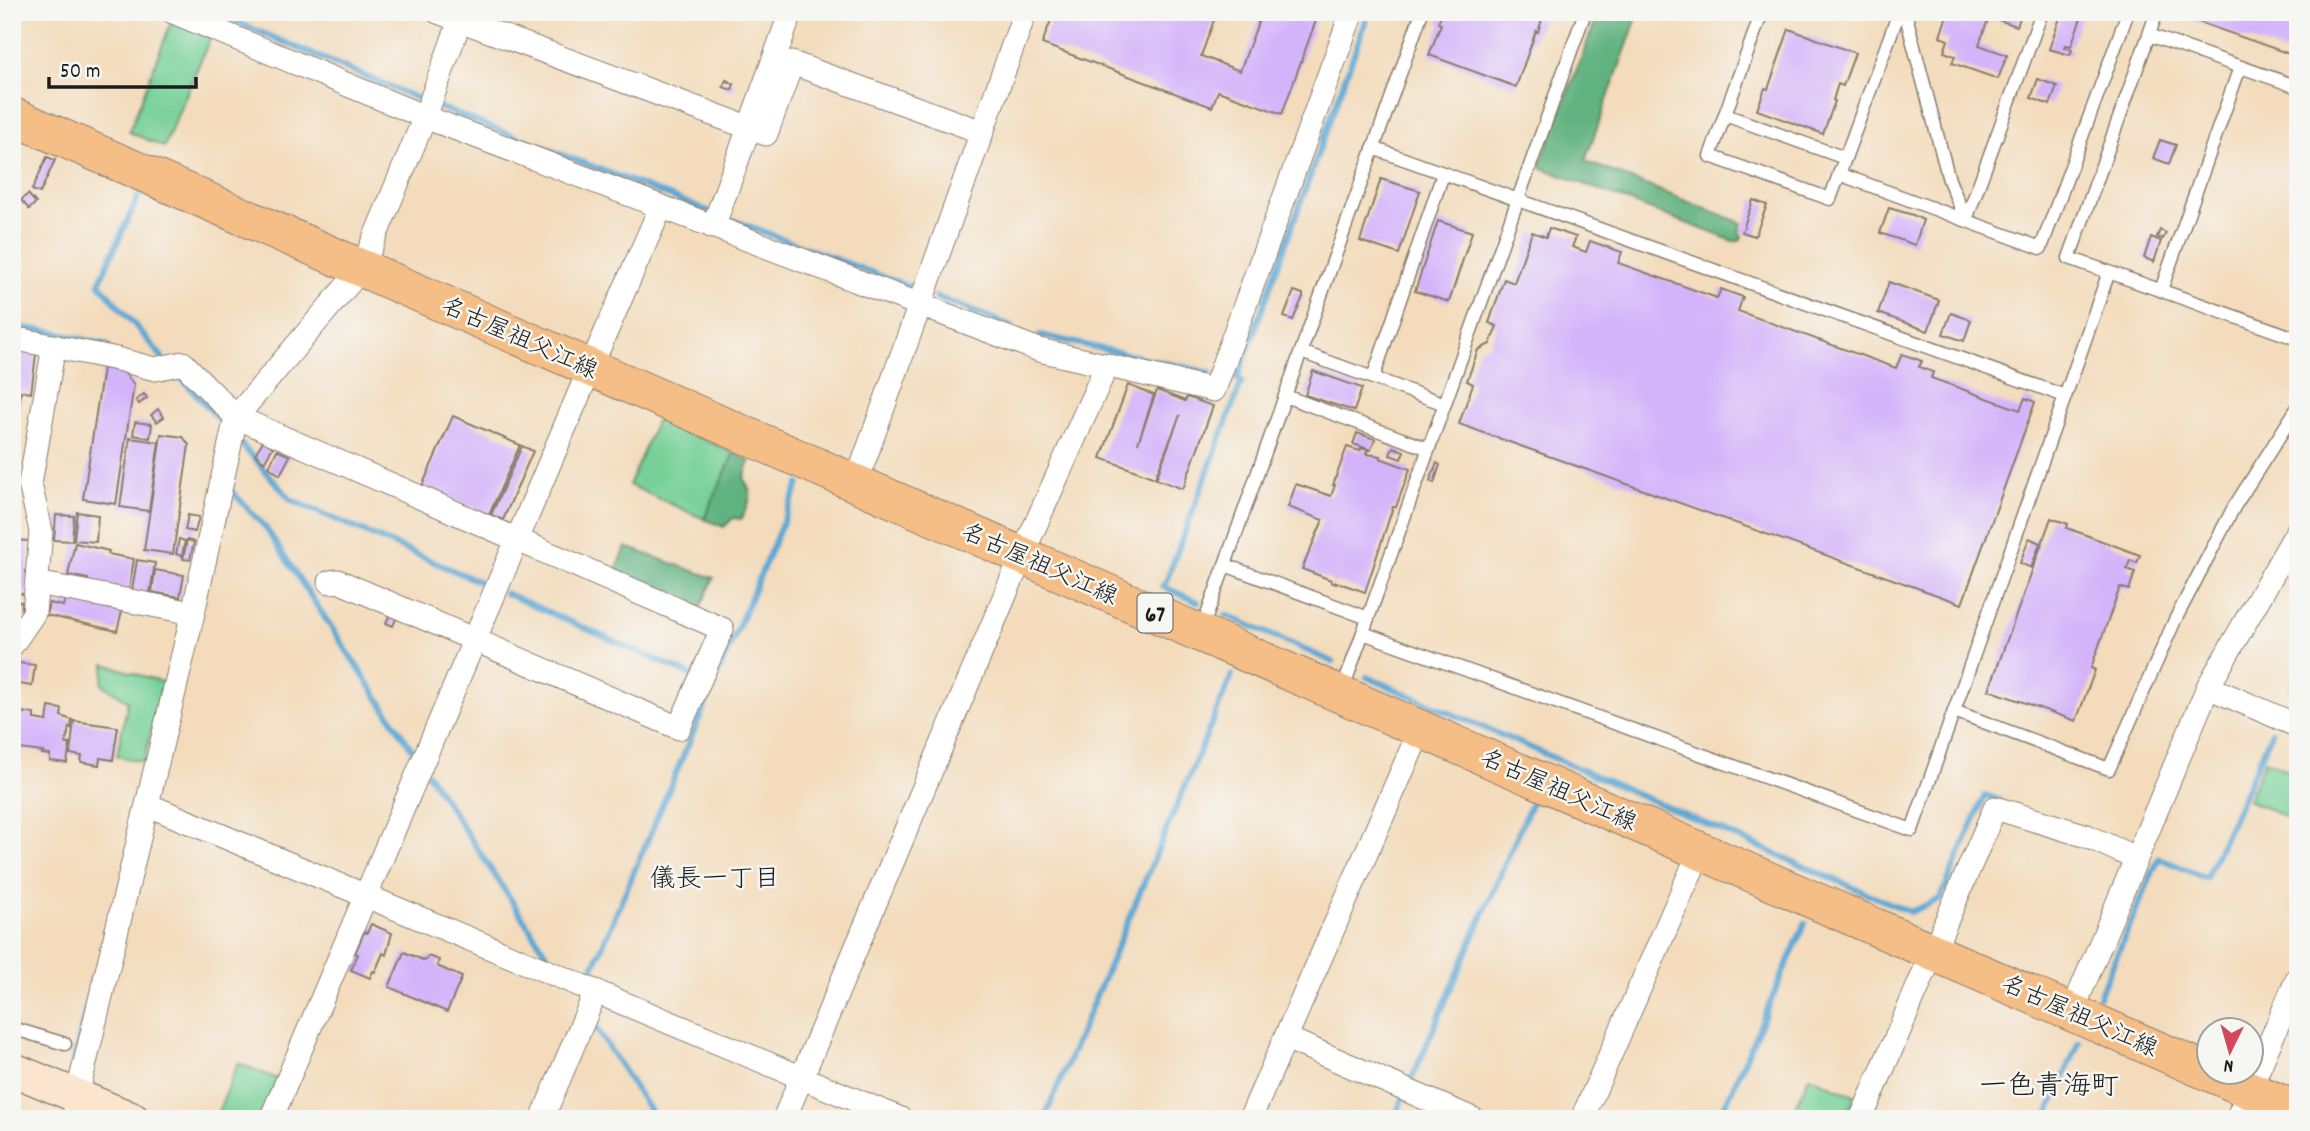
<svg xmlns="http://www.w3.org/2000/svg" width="2310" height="1131" font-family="Dekko,'Klee One',sans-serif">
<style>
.green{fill:#76d097;stroke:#49765a;stroke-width:2}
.forest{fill:#60b280;stroke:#3e674e;stroke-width:2}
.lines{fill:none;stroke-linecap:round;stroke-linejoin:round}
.stream{stroke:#5ca7d4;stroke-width:6}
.building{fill:#d3b3fa}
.lane-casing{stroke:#887c6c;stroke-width:15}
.street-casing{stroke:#887c6c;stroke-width:25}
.secondary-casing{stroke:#887c6c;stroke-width:36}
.primary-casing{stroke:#887c6c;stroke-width:39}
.lane{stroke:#fff;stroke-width:12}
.street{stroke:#fff;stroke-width:23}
.secondary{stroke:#fbe5cf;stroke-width:33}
.primary{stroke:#f6be87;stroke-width:37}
.labels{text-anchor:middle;stroke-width:5;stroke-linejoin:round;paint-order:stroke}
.shield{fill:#f6f6f2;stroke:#5d5d5c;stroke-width:2}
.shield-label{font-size:23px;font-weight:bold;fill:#1c1c1c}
.street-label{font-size:24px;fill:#1c1c1c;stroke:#f6f6f2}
.neighbourhood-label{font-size:26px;fill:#1c1c1c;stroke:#f6f6f2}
.quarter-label{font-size:28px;fill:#1c1c1c;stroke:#f6f6f2}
</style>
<rect width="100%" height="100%" fill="#f6f6f2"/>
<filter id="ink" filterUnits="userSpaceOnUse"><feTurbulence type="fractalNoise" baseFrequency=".0143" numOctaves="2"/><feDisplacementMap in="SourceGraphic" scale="14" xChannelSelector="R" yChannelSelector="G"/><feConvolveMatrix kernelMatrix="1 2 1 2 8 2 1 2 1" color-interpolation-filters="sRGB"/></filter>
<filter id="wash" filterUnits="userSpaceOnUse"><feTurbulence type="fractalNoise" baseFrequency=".00686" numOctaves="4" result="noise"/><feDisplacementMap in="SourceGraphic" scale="28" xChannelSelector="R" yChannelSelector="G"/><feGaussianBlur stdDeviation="1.57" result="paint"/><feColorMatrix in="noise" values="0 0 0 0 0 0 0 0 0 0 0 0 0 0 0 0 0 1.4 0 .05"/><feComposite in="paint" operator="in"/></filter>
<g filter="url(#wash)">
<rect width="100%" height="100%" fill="#f3dbbb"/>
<!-- green -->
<g class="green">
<polygon points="172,20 211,36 164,147 129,132"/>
<polygon points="657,419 734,453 704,519 629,485"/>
<polygon points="105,664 162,682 144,762 117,756 128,701 102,684"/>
<polygon points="2265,760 2298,775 2298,823 2248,800"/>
<polygon points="238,1063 280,1080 263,1119 215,1119"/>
<polygon points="1809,1076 1855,1096 1845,1119 1790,1119"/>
</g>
<!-- forest -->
<g class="forest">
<polygon points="1599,12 1639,12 1585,161 1742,223 1739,232 1742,236 1740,241 1733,241 1539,167"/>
<path d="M 734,453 L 750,461 L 744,479 C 755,497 749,502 741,519 L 733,518 L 724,527 L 704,519 Z"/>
<polygon points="626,547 714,578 699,610 615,572"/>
</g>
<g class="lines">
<!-- stream -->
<g class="stream">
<polyline points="213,12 419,99"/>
<polyline points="441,108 711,212"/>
<polyline points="139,195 99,283 162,357"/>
<polyline points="735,221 913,288"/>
<polyline points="936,297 1012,326"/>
<polyline points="12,327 14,327"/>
<polyline points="24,328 52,332"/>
<polyline points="56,333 106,345"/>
<polyline points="1040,335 1210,373"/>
<polyline points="183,380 225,426"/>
<polyline points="241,444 291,500 487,585"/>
<polyline points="230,489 265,527 417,757"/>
<polyline points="1162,586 1198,602"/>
<polyline points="1164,587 1242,381 1237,379 1369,12"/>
<polyline points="505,593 693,676"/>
<polyline points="1226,615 1333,662"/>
<polyline points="1367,677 1910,912 1940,899 1985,795 1999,800"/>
<polyline points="2292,687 2298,674"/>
<polyline points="428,774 550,959"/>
<polyline points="593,968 799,484"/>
<polyline points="2099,996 2159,858 2206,878 2272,732"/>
<polyline points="592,1022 655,1119"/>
<polyline points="73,1065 94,975"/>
<polyline points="1410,1083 1531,804"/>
<polyline points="1044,1119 1232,675"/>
<polyline points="1394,1119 1403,1098"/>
<polyline points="1719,1119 1805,923"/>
<polyline points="2046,1119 2079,1042"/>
</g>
</g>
<g id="blocks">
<!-- building -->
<g class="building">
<polygon points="1054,12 1152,12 1169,18 1171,12 1217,12 1201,56 1240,71 1262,12 1319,12 1282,114 1218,91 1212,107 1042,44"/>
<polygon points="1442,12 1549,12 1543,16 1538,32 1536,31 1516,87 1429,55 1441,24 1438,23"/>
<polygon points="1948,12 2022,12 2017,26 1989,17 1979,45 2007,55 1998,79 1952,63 1955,56 1944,52 1948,40 1940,37"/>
<polygon points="2062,12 2081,18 2071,46 2066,45 2065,47 2072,50 2070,55 2049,49"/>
<polygon points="2189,12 2298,12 2298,57 2187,18"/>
<polygon points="1789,29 1855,53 1843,86 1838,84 1833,100 1835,101 1823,134 1757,110 1765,88 1768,89"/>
<polygon points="2038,79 2057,86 2050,105 2031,98"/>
<polygon points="726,80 734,84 732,90 723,87"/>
<polygon points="2160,140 2176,145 2169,164 2153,158"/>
<polygon points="47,157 55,160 40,193 32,190"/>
<polygon points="1381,179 1420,191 1399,254 1360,241"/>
<polygon points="28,194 36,203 29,209 21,200"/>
<polygon points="1753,200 1767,205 1755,236 1742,232"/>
<polygon points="1889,208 1913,215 1923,220 1915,245 1880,233"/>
<polygon points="1438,221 1472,232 1449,302 1415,291"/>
<polygon points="1549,228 1576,237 1572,247 1586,252 1590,241 1622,252 1618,263 1717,298 1721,289 1743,297 1738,311 1896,368 1902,354 1922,361 1919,367 1933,372 1931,378 2020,410 2025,398 2035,402 1962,604 1459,424 1473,384 1467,381 1478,350 1490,344 1497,326 1489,323 1504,279 1514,283 1532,232 1546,237"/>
<polygon points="2160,230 2166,233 2163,239 2157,237"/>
<polygon points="2151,237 2161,241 2154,262 2144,258"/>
<polygon points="1889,282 1939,300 1928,331 1878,313"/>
<polygon points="1294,291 1303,294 1303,297 1293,320 1284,317"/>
<polygon points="1951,313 1971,320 1964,341 1943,334"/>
<polygon points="12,348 35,351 36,355 31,393 21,391 17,425 12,424"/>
<polygon points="103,368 123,371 134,385 116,504 83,499"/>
<polygon points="1313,371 1362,388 1354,411 1305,395"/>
<polygon points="1128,385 1154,395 1138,443 1157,390 1185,401 1187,397 1213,406 1183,489 1156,479 1180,415 1155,478 1101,458"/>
<polygon points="144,394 147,398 139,404 136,400"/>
<polygon points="158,409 164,417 157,422 151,415"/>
<polygon points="453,416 520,445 489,515 422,486"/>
<polygon points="135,422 152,424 150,438 133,435"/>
<polygon points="1357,433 1375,439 1371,450 1353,444"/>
<polygon points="161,434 183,437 189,445 173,554 144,550"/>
<polygon points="130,438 159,442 149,511 120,507"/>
<polygon points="263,441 273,447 264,462 255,454"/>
<polygon points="522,446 533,451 503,520 491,515"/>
<polygon points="1347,447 1360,451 1361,448 1368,450 1366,454 1381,456 1380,458 1410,469 1396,507 1393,507 1365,592 1336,582 1336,584 1331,582 1331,580 1302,569 1323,520 1288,507 1296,484 1331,496 1335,485 1333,485"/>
<polygon points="1393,447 1404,451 1401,459 1390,455"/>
<polygon points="277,450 290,456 280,475 269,467"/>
<polygon points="1437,463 1440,465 1434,483 1430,481"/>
<polygon points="77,512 98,515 96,542 74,540"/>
<polygon points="56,515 74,516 72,541 54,540"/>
<polygon points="188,515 199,517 195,532 185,530"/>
<polygon points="2051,518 2068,524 2067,528 2140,555 2137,563 2130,560 2127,569 2135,572 2129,590 2120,587 2091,668 2095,670 2076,721 1989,690"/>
<polygon points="2029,538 2040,543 2031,568 2020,563"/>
<polygon points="179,539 185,541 182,556 176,554"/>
<polygon points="12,540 29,541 27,594 12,593"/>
<polygon points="187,540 194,542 190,560 183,559"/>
<polygon points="75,543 109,551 108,554 134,559 129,589 87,582 88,579 68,575"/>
<polygon points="137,560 155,563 150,593 132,590"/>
<polygon points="155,570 184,575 180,597 152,592"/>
<polygon points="65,599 122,611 117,631 46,615 49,603 63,606"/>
<polygon points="12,601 22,602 21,614 16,622 12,622"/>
<polygon points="390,614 397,617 393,626 386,623"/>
<polygon points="12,662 35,665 32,686 12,683"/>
<polygon points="49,707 62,709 61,716 72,720 71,728 69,727 66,744 70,744 67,763 50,761 50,755 42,754 43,752 12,748 12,716 21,717 22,712 34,714 34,719 47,721"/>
<polygon points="74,721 118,727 113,760 100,758 99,765 81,762 82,756 70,754"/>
<polygon points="371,924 392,933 386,955 383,953 375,972 373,971 370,978 351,970 358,954 355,953 364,932 367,933"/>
<polygon points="404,952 425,961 428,956 439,960 437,966 462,977 447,1012 389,987"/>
</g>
</g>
</g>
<g filter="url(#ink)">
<use href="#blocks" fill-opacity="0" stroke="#887c6c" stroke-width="2"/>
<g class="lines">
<defs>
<g id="lane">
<polyline points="1762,12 1710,156 1830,199 1899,12"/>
<polyline points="1905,12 1949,180 1966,220"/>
<polyline points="2157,12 2069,258 2298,339"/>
<polyline points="2149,35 2298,87"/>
<polyline points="1725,115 1845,158"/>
<polyline points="1373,148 2065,396"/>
<polyline points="1839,174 2041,248 2128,12"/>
<polyline points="1966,220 2042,12"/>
<polyline points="2161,290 2240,67"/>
<polyline points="1301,352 1445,404"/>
<polyline points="1373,378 1443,174"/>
<polyline points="1285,396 1429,449"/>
<polyline points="1225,565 1368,618"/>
<polyline points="1202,629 1422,12"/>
<polyline points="1363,633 1912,830 2109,272"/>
<polyline points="1342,691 1585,12"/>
<polyline points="1954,711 2109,769 2175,620 2234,507 2298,407"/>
<polyline points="12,1028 65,1044"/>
</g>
<g id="street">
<polyline points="173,12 425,117 1039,350 1214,390 1352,12"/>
<polyline points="438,12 766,134 792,63 982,132"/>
<polyline points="713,227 791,12"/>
<polyline points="12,338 117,359 155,369 183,363 236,417 722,629 679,728 338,581 330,582"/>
<polyline points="856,483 1025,12"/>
<polyline points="37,583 193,613"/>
<polyline points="12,645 34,613 41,531 30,484 54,346"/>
<polyline points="2208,687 2298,726"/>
<polyline points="148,805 901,1119"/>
<polyline points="2072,1012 2208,687 2298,530"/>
<polyline points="1286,1038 1473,1119"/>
<polyline points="74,1119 77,1096 193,613 236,417 362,268 425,117 463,12"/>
<polyline points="271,1119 590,368 661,207"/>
<polyline points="542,1119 596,991"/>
<polyline points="784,1119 1022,555 1107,365"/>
<polyline points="1250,1119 1421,728"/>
<polyline points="1582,1119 1700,851"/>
<polyline points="1861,1119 1995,808 2087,836 2135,858"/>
<polyline points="2237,1119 2298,977"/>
</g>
<polyline id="secondary" points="12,1069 132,1119"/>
<polyline id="primary" points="12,116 2298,1111"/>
</defs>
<!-- lane casing -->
<use href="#lane" class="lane-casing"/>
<!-- street casing -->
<use href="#street" class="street-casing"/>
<!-- secondary casing -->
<use href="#secondary" class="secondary-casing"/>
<!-- primary casing -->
<use href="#primary" class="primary-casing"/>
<!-- lane -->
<use href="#lane" class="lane"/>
<!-- street -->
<use href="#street" class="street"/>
<!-- secondary -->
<use href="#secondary" class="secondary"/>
<!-- primary -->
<use href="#primary" class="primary"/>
</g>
</g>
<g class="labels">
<!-- shield labels -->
<rect class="shield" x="1137.5" y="593.5" width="35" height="39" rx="5"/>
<g class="shield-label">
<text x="1155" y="621">67</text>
</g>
<!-- street labels -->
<g class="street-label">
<text transform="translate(520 337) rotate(24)" y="8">名古屋祖父江線</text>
<text transform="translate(1040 563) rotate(24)" y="8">名古屋祖父江線</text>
<text transform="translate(1559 789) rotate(24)" y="8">名古屋祖父江線</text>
<text transform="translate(2080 1015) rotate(24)" y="8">名古屋祖父江線</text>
</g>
<!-- neighbourhood labels -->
<g class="neighbourhood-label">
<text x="715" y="886">儀長一丁目</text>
</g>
<!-- quarter labels -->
<g class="quarter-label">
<text x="2049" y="1094">一色青海町</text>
</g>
</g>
<!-- margin -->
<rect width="2310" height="1131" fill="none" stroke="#f6f6f2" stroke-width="42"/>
<!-- north arrow -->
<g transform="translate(2230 1051) rotate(185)"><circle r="33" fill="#f6f6f2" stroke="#9f9f9c" stroke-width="2"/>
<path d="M0-5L12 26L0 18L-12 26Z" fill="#d1495b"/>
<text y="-10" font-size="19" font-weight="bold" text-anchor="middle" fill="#1c1c1c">N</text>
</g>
<!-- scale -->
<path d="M49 77v10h147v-10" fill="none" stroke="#1c1c1c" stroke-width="3.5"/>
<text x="60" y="77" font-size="21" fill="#1c1c1c" stroke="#f6f6f2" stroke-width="5" paint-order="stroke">50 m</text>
</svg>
